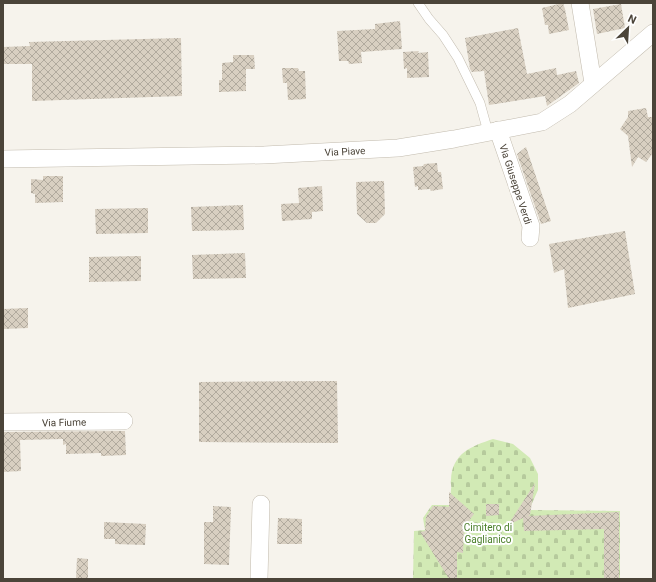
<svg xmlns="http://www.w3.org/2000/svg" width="656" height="582" font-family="Roboto,sans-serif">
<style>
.cemetery{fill:url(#cemetery-stones)}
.building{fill:url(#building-cross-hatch)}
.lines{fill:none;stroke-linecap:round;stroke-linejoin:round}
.service-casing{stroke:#c2bbae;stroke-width:10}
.minor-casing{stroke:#c2bbae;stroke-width:18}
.service{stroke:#fff;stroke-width:9}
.minor{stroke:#fff;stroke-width:17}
.labels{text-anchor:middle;stroke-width:4;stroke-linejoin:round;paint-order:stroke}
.street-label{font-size:10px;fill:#4b4439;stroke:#fff}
.park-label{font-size:10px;fill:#4a7f2a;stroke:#fff}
</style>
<defs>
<pattern id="cemetery-stones" width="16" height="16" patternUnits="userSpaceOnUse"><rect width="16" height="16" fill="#d2eab5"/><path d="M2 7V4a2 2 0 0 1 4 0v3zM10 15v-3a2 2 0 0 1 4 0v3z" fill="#b6ca9c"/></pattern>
<pattern id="building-cross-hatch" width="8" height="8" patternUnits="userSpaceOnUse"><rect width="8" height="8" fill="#d8cfc1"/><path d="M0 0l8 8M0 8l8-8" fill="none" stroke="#b1aa9e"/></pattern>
</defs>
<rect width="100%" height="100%" fill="#f6f3ec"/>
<!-- cemetery -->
<path class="cemetery" d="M 493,439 L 513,444 L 530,458 L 538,474 L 538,490 L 529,510 L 620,511 L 620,579 L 413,579 L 414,531 L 425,530 L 423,518 L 432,505 L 450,505 C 449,499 451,494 451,489 C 452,486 450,483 451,480 C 452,453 472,446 493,439 Z"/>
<!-- building -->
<g class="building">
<polygon points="563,3 565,9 569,30 549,34 548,25 545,25 542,8"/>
<polygon points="621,4 625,28 597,34 593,9"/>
<polygon points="400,21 402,49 361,52 362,63 349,64 348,61 339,61 337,31 375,29 375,24"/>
<polygon points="518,28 527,74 556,68 557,75 576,71 579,83 547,106 545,96 489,105 484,71 472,72 470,69 465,38"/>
<polygon points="181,38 182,96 32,101 32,64 3,64 3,47 30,46 29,42"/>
<polygon points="419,51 418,53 428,52 429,77 407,78 407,68 404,69 403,52"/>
<polygon points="233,55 254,55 255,69 246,69 246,91 219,92 219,80 222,80 222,63 233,62"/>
<polygon points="282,68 298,68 299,71 305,71 306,99 288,100 287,83 283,83"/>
<polygon points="646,108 648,117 652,117 653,124 653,153 646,162 638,157 632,167 628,136 620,129 628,117 628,111"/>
<polygon points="526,147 551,221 541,224 517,154"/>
<polygon points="437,163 438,172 441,172 443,189 431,191 430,189 418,190 418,186 415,187 413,167 423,166 424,164"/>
<polygon points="43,176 63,176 63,202 35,203 35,194 31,193 31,179 43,180"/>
<polygon points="384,181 385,214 376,223 367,223 357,214 356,182"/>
<polygon points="322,186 323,211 312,212 312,219 282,221 281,204 299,203 298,188"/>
<polygon points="243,205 244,230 192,231 191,207"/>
<polygon points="148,208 148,233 96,234 95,209"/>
<polygon points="625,231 635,294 568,308 564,269 554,273 549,244"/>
<polygon points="245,253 246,278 193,279 192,255"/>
<polygon points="141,256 141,281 89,282 89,257"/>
<polygon points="28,308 28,328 3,329 3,309"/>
<polygon points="337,381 338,443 199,442 199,382"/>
<polygon points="125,431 126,455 101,456 101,453 66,454 66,444 63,445 63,439 20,440 21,471 3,472 3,432"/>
<polygon points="535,483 530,515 528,516 619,512 619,579 604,579 604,529 524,531 523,518 508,525"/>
<polygon points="449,492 474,514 468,522 464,531 463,553 457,552 457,579 449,579 420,532 425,531 426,517 433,506 449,507"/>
<polygon points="486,504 499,504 499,515 486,516"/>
<polygon points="213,506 231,507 229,565 204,564 204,522 213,522"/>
<polygon points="278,518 302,519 302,544 277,544"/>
<polygon points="104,522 146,524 145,545 115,544 115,539 104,539"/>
<polygon points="77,558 88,559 88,579 76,579"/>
</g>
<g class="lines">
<defs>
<polyline id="service" points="418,3 429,19 443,35 458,58 480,103 488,132"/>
<g id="minor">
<polyline points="580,3 593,83"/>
<polyline points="498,130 531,226 530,238"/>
<polyline points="3,159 264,155 398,148 454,139 542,122 570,104 653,33"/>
<polyline points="3,422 124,421"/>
<polyline points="259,579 261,504"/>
</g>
</defs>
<!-- service casing -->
<use href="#service" class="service-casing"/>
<!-- minor casing -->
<use href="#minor" class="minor-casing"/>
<!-- service -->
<use href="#service" class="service"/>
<!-- minor -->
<use href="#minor" class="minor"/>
</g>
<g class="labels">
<!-- street labels -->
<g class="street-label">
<text transform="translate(345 151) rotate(-3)" y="4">Via Piave</text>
<text transform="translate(516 184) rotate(72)" y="4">Via Giuseppe Verdi</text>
<text transform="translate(64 422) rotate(-1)" y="4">Via Fiume</text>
</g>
<!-- park labels -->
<g class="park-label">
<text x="488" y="531">Cimitero di<tspan x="488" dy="12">Gaglianico</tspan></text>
</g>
</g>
<!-- border -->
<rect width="656" height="582" fill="none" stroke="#4b4439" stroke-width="8"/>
<!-- north arrow -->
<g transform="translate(628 28) rotate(25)" stroke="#ffffff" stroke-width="3" paint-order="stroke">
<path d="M0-3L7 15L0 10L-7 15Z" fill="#4b4439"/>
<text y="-6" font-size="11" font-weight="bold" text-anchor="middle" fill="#4b4439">N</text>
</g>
</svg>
